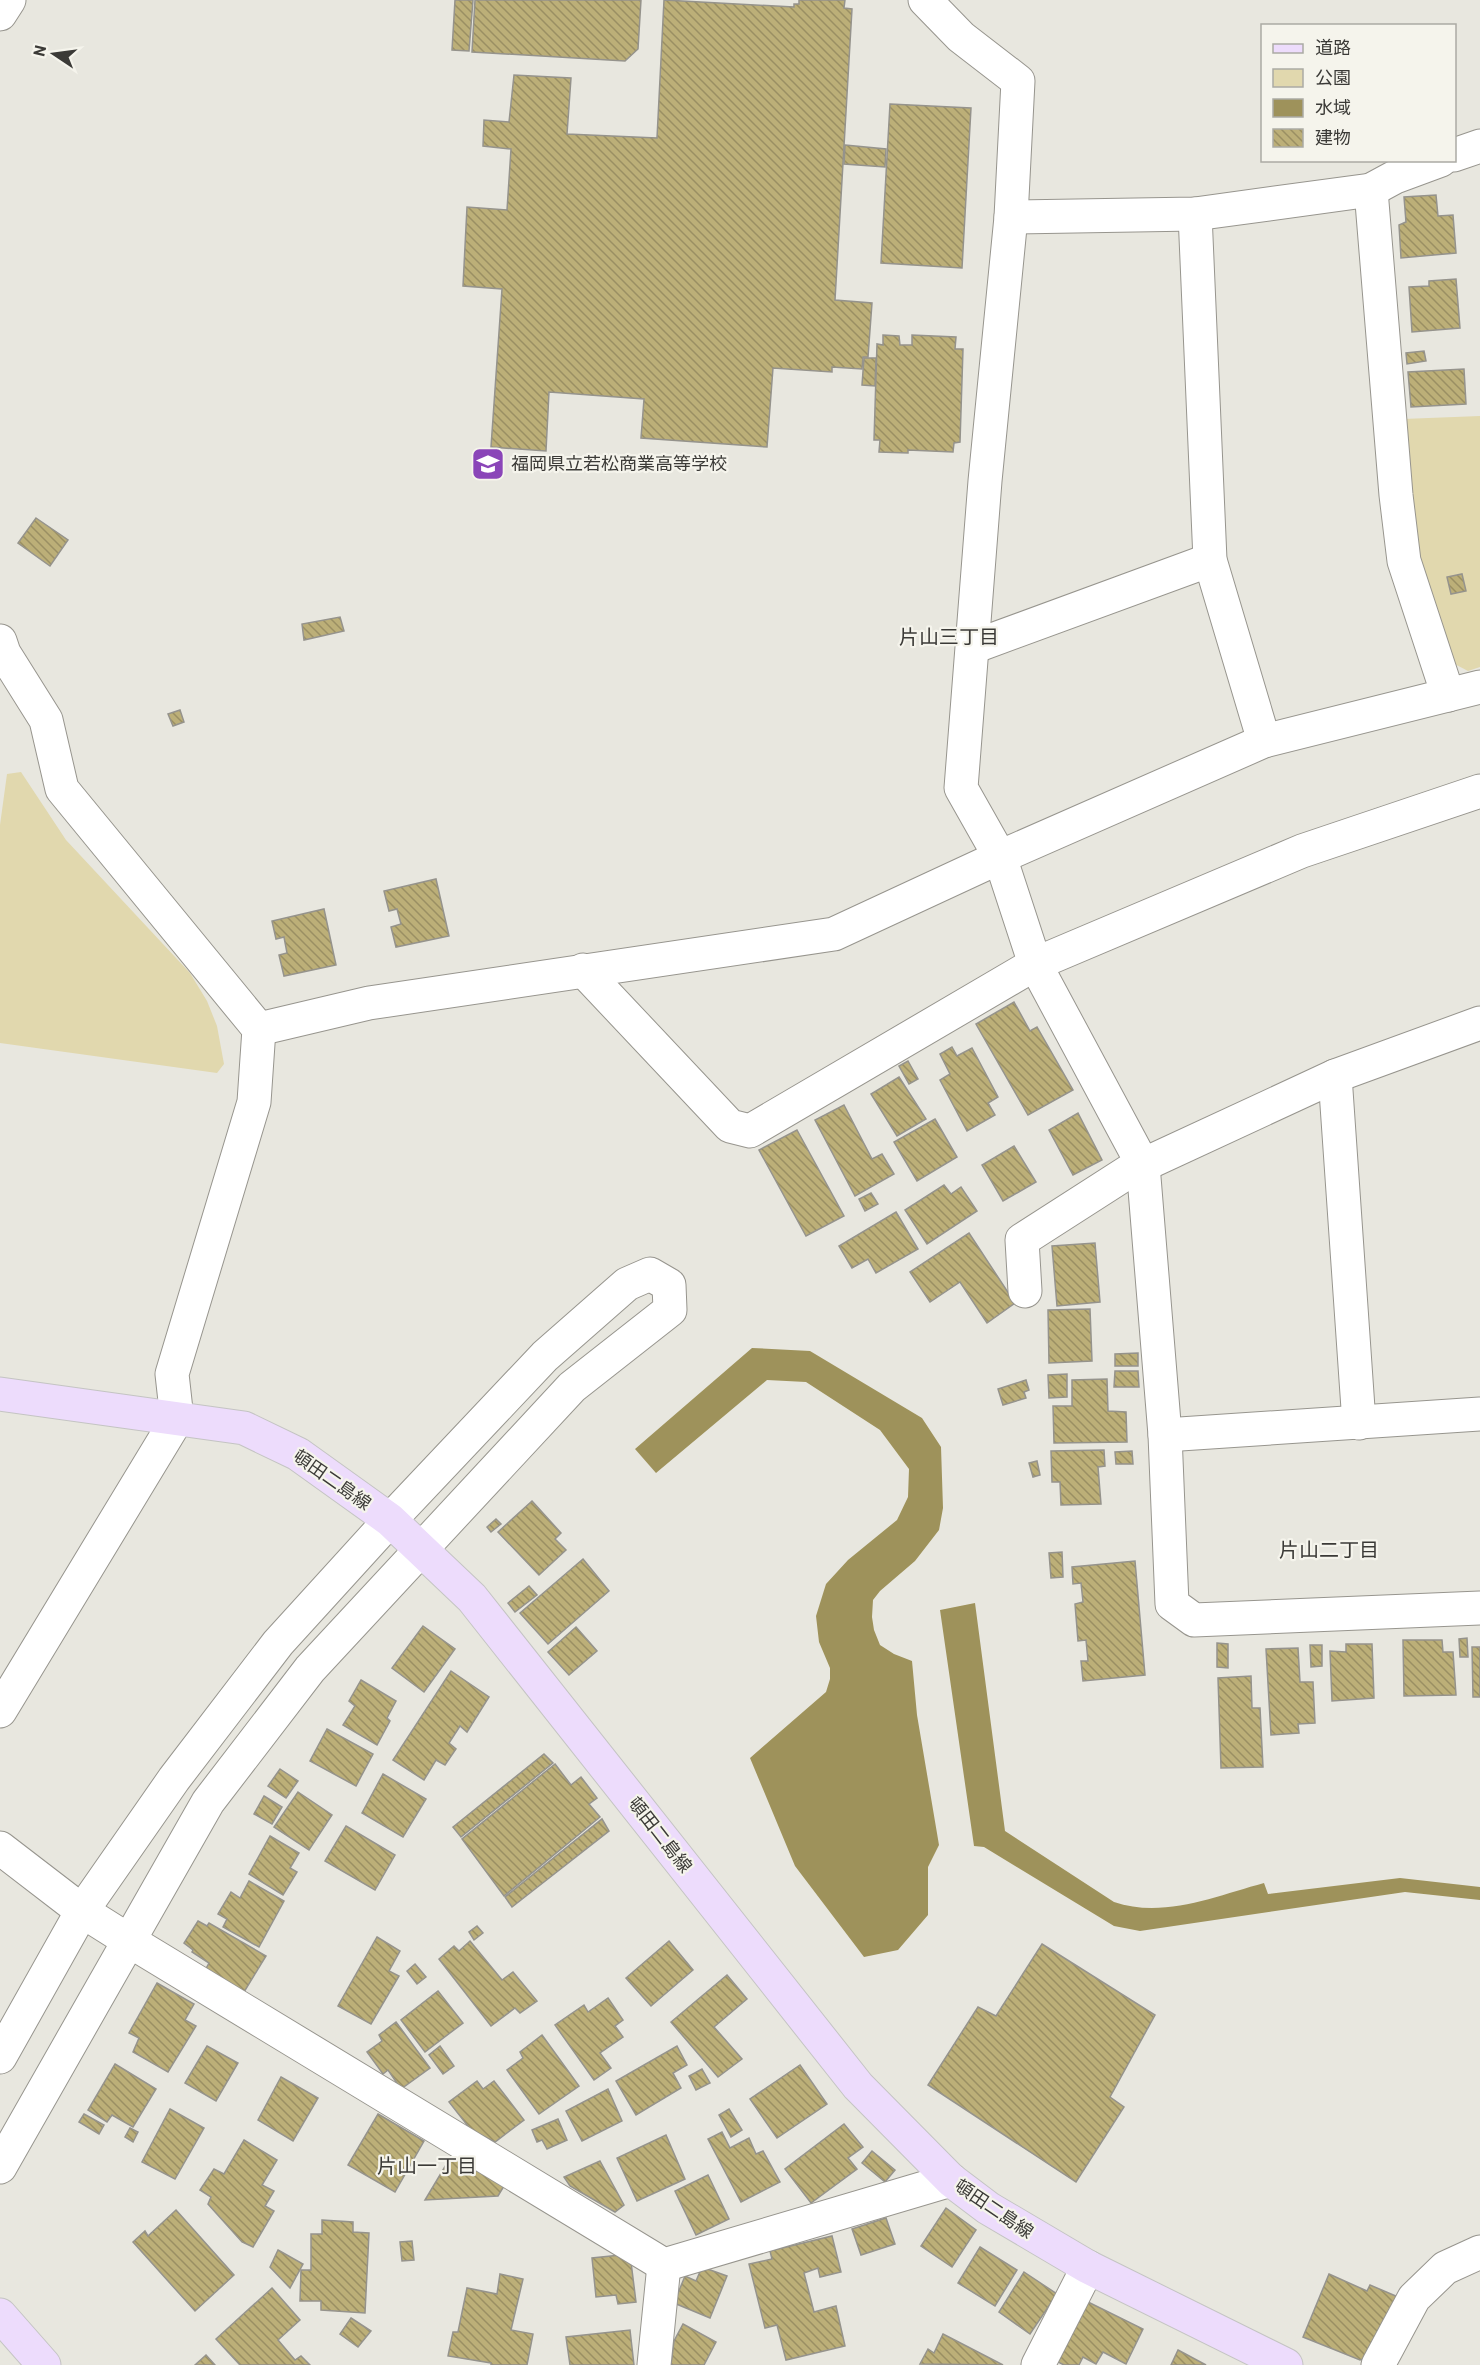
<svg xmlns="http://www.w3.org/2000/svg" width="1480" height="2365" font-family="Barlow,'Noto Sans JP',sans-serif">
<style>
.park{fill:#e1d8ae}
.water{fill:#9e925b}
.building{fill:url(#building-back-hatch);stroke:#95938c;stroke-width:1.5}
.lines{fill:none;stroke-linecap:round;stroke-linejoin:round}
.minor-casing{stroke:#97958e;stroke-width:35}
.major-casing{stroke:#c4c4c3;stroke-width:35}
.minor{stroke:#fff;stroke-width:33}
.major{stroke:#eddcfc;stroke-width:33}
.labels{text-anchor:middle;stroke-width:4.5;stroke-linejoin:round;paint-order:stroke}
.poi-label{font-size:18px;fill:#3b3a37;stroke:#f5f4ec;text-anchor:start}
.street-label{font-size:18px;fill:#3b3a37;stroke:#f5f4ec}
.neighbourhood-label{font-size:20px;fill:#3b3a37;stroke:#f5f4ec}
</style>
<defs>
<pattern id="building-back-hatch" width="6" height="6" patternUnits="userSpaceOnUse" patternTransform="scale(1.5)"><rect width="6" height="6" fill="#bcaf78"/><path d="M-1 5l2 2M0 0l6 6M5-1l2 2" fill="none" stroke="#9a8f63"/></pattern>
</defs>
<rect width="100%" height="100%" fill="#e8e7df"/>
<!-- park -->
<g class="park">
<polygon points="1480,416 1480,667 1468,671 1445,659 1414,548 1403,419"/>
<polygon points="21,772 66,840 190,973 207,1001 217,1026 224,1064 217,1073 0,1043 0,825 7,774"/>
</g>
<!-- water -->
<g class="water">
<polygon points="752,1348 810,1351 922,1418 941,1447 943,1508 939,1530 915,1561 880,1591 873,1600 872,1617 874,1630 880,1645 894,1654 912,1661 917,1715 939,1845 928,1867 928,1915 898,1950 864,1957 795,1866 750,1758 826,1692 830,1679 830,1668 819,1642 816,1616 826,1584 848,1560 897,1520 908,1497 909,1469 880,1430 806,1382 767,1380 656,1473 635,1449"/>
<path d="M 975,1603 L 1005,1831 L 1114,1902 C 1163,1919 1216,1896 1264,1883 L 1268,1894 L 1400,1878 L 1480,1887 L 1480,1900 L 1405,1892 L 1140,1931 L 1114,1926 L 984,1847 L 974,1846 L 940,1610 Z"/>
</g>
<!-- building -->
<g class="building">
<polygon points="455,0 473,0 469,51 452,50"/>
<polygon points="475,0 641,0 638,49 625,61 472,52"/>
<polygon points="664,0 794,7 794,4 799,4 799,0 845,0 844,8 852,9 835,300 872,303 868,357 863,357 862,369 832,367 832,372 773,368 767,447 641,438 644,399 549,392 546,451 491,447 502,289 463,286 467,207 507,210 511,149 483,146 484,120 509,122 514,75 571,78 567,134 657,138"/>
<polygon points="890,104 971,108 962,268 881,263"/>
<polygon points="845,145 886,149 885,167 844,164"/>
<polygon points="1436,195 1438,216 1453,215 1456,253 1401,258 1399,225 1406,222 1404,197"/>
<polygon points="1456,279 1460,328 1412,332 1409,287 1429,286 1429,281"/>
<polygon points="883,335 899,336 900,345 912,345 912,335 956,337 955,349 963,349 960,442 954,443 953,452 908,450 908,453 879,452 880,440 874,440 877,344 883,345"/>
<polygon points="1424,351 1426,361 1407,364 1406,353"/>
<polygon points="864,358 876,358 875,386 862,385"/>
<polygon points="1464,369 1466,404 1411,407 1408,372"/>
<polygon points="36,518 68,540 50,566 18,543"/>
<polygon points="1462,574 1466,591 1451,594 1447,577"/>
<polygon points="340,617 344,631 304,640 302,624"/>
<polygon points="180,710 184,722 173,726 168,714"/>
<polygon points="436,879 449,936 396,947 391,927 401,924 397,909 389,911 384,891"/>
<polygon points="324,909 336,965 284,976 279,955 287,953 284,937 276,939 272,921"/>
<polygon points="1014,1002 1030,1031 1037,1027 1073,1090 1028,1115 976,1024"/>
<polygon points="952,1047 957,1056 972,1048 998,1097 988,1103 995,1115 967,1131 940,1080 950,1074 940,1054"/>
<polygon points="908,1061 918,1079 909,1084 899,1066"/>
<polygon points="899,1077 926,1119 897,1136 871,1094"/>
<polygon points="844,1105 872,1159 882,1154 894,1174 855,1196 815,1120"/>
<polygon points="1078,1113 1102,1160 1073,1175 1049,1130"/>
<polygon points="935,1119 957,1157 917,1181 894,1142"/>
<polygon points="797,1130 844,1216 806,1236 759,1150"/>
<polygon points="1014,1146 1036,1182 1003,1201 982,1165"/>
<polygon points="944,1185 951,1194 961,1187 977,1211 927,1244 905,1210"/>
<polygon points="871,1193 878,1204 865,1211 859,1199"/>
<polygon points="896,1212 918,1249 876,1273 868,1259 852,1268 839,1246"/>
<polygon points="969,1233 1015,1303 987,1323 960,1282 930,1302 910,1272"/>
<polygon points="1095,1243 1100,1302 1057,1306 1052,1246"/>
<polygon points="1090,1309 1092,1361 1049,1363 1048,1310"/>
<polygon points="1138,1353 1138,1366 1115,1366 1115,1354"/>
<polygon points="1115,1371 1138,1371 1139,1387 1114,1387"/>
<polygon points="1067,1374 1067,1397 1049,1398 1048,1375"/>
<polygon points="1107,1379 1108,1411 1126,1412 1127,1442 1054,1443 1053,1406 1072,1406 1072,1380"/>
<polygon points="1026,1380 1029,1390 1024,1392 1026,1398 1003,1405 998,1389"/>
<polygon points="1104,1450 1105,1466 1098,1467 1101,1504 1061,1505 1060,1482 1052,1482 1051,1451"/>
<polygon points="1132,1451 1133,1464 1116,1464 1115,1452"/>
<polygon points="1037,1461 1040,1475 1033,1477 1029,1463"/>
<polygon points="532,1501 561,1533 555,1539 566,1550 539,1575 498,1532"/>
<polygon points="496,1519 501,1524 491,1532 487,1527"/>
<polygon points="1062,1552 1063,1577 1051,1578 1049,1553"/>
<polygon points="583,1559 609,1591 548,1644 520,1613"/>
<polygon points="1135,1561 1145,1675 1083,1681 1081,1661 1088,1661 1086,1640 1078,1641 1075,1604 1083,1602 1081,1583 1073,1584 1072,1567"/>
<polygon points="529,1586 537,1595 515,1612 508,1603"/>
<polygon points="423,1626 455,1649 424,1692 392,1668"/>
<polygon points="576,1627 597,1651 569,1675 548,1652"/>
<polygon points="1467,1638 1468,1657 1460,1657 1459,1639"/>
<polygon points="1403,1640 1442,1640 1443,1652 1453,1652 1456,1695 1404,1696"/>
<polygon points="1217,1643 1228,1644 1228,1668 1217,1667"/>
<polygon points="1346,1644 1372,1644 1374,1698 1332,1701 1330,1651 1346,1652"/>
<polygon points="1310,1645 1322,1645 1322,1666 1311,1667"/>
<polygon points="1472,1647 1480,1647 1480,1697 1473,1697"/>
<polygon points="1298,1648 1300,1682 1313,1682 1315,1723 1298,1724 1299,1733 1271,1735 1266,1649"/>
<polygon points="451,1671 489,1697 467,1732 460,1726 449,1743 456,1749 445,1765 436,1760 424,1780 393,1760"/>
<polygon points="1251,1676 1252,1708 1260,1708 1263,1767 1221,1768 1218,1678"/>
<polygon points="361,1680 396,1701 387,1718 390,1721 377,1745 343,1725 355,1706 349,1701"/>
<polygon points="327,1729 373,1754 356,1786 310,1761"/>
<polygon points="544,1754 553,1763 461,1837 453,1827"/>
<polygon points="555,1764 571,1785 581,1777 597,1798 589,1804 600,1817 504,1896 462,1839"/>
<polygon points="280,1769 298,1781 286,1798 268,1786"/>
<polygon points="383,1774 426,1799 403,1837 362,1813"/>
<polygon points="298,1792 332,1815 309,1850 274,1827"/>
<polygon points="264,1796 282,1807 272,1824 254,1814"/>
<polygon points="602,1819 609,1831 512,1907 505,1897"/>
<polygon points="346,1826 395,1855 375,1890 325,1861"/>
<polygon points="270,1836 299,1853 290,1868 297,1872 283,1895 249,1874"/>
<polygon points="249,1881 284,1901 259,1947 223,1927 227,1919 218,1914 231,1892 240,1898"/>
<polygon points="198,1921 207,1926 209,1923 266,1956 241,1997 203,1974 209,1963 192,1952 193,1950 184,1943"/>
<polygon points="477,1926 483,1933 474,1940 469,1932"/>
<polygon points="377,1937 400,1951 389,1971 399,1976 371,2024 338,2006"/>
<polygon points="470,1941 502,1980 513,1972 537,2001 520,2013 515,2008 491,2026 439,1959 454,1946 459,1951"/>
<polygon points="669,1941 693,1970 651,2006 626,1978"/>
<polygon points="1042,1944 1155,2015 1110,2097 1124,2107 1076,2182 928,2085 978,2007 996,2016"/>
<polygon points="415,1964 426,1977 417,1984 407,1971"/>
<polygon points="727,1975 747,1999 714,2027 742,2059 718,2077 671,2022"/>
<polygon points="157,1983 194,2004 185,2020 196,2026 168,2072 133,2052 139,2038 129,2033"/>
<polygon points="438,1991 463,2023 425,2052 401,2020"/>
<polygon points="608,1998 623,2020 615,2026 623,2037 600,2053 611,2068 594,2080 555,2025 584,2005 588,2012"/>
<polygon points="396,2022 430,2068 401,2089 388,2070 383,2074 367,2052 382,2041 379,2035"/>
<polygon points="542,2035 579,2086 539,2114 507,2070 523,2058 520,2052"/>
<polygon points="207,2046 238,2063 216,2101 185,2083"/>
<polygon points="440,2046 454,2066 443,2074 429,2055"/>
<polygon points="677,2046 687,2065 673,2073 681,2088 636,2115 616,2081"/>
<polygon points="115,2064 156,2089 133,2127 112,2115 107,2122 88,2110"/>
<polygon points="800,2065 827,2104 777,2138 750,2099"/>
<polygon points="702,2069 710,2083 696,2090 689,2076"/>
<polygon points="281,2077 318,2098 293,2141 258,2120"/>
<polygon points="477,2081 483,2089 494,2081 524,2120 495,2142 471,2130 449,2102"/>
<polygon points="608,2089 622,2121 582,2141 566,2111"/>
<polygon points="170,2109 204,2128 175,2179 142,2162"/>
<polygon points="729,2109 742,2130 731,2137 719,2115"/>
<polygon points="84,2114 104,2125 99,2134 79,2122"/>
<polygon points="378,2114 424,2141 395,2192 348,2165"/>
<polygon points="558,2119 567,2140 547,2149 542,2140 537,2142 532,2130"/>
<polygon points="844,2124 863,2147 848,2158 857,2169 811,2203 785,2169"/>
<polygon points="130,2128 138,2132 133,2142 125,2137"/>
<polygon points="722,2132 730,2148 749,2138 756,2154 763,2151 780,2182 741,2202 708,2139"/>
<polygon points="666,2135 685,2179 637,2201 617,2158"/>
<polygon points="244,2140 277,2160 262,2185 274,2191 265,2206 274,2211 253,2247 242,2242 208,2204 211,2197 200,2190 214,2169 224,2174"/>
<polygon points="872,2151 895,2170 885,2182 862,2163"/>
<polygon points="453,2153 504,2186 498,2196 425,2200"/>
<polygon points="600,2161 624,2205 615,2212 570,2186 564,2177"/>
<polygon points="708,2175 729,2219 696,2235 675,2191"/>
<polygon points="946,2208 976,2230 952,2267 921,2246"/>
<polygon points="176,2210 234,2275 195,2311 133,2242 145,2231 148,2236"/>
<polygon points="886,2218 895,2244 861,2255 852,2229"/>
<polygon points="322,2220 353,2222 353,2232 369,2233 365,2313 321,2310 321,2301 300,2301 301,2270 311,2270 311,2234 322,2234"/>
<polygon points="832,2236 841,2272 820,2277 818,2268 804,2273 814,2312 836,2306 845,2346 786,2360 777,2325 765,2328 749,2264 772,2259 770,2251"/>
<polygon points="412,2241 414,2260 402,2261 400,2242"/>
<polygon points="980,2247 1017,2270 995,2306 958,2283"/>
<polygon points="278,2250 303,2264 290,2288 270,2267"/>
<polygon points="630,2254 636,2302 618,2304 616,2295 596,2297 592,2258"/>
<polygon points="702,2267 727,2276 710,2318 674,2303 685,2276 696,2281"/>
<polygon points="1024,2272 1057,2294 1030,2334 999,2312"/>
<polygon points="500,2274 523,2279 511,2330 533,2334 527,2365 491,2365 491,2363 448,2356 453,2332 458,2332 467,2288 497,2294"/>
<polygon points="1329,2274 1367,2291 1370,2285 1398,2297 1374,2356 1360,2360 1303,2337"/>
<polygon points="272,2288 300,2320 278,2340 295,2360 301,2356 310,2365 240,2365 216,2339"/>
<polygon points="1086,2301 1143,2329 1126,2364 1103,2352 1096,2364 1083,2357 1079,2365 1064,2365 1056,2361"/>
<polygon points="351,2318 371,2331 358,2347 340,2334"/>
<polygon points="683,2324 716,2342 704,2365 671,2365 674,2341"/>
<polygon points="630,2330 634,2365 570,2365 566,2337"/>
<polygon points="943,2334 1003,2365 920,2364 928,2349 934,2353"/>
<polygon points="1178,2350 1206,2365 1171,2365"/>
<polygon points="206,2355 215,2365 195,2365"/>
</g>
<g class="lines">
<defs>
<g id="minor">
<polyline points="925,0 961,37 1018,81 1011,217 985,481 961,788 1000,857 1035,964 1143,1165 1165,1435 1172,1604 1194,1620 1480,1608"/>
<polyline points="0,14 9,0"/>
<polyline points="1454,155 1480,146"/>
<polyline points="1371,190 1396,495 1404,561 1448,695"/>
<polyline points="1195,214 1210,560 1264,741"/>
<polyline points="1011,217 1195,214 1371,190 1395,177 1441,160"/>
<polyline points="0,641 4,653 46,720 62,789 259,1029 254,1102 172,1374 177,1419 0,1711"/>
<polyline points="973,647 1210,560"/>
<polyline points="583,970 730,1126 750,1131 1035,964 1302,851 1480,791"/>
<polyline points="259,1029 369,1003 834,934 1000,857 1264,741 1480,687"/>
<polyline points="1335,1076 1359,1423"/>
<polyline points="1143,1165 1335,1076 1480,1023"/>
<polyline points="1025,1291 1022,1240 1142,1163"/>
<polyline points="1165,1435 1480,1414"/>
<polyline points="0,1848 82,1911 128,1940 664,2265 951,2180"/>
<polyline points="0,2057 82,1911 174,1779 278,1643 390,1520 545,1356 627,1284 650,1274 669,1285 670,1310 572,1387 310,1669 208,1802 0,2167"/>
<polyline points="654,2365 664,2265"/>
<polyline points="1038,2365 1088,2267"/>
<polyline points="1378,2365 1414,2298 1445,2268 1480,2252"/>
</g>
<g id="major">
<polyline points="0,1394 244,1428 298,1454 390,1520 472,1598 858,2086 951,2180 988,2208 1088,2267 1286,2365"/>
<polyline points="0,2315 44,2365"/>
</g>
</defs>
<!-- minor casing -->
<use href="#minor" class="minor-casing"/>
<!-- major casing -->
<use href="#major" class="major-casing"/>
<!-- minor -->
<use href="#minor" class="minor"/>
<!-- major -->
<use href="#major" class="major"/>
</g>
<!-- icons -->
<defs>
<symbol id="school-square" viewBox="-11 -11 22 22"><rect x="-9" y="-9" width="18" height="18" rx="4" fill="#8a45b8" stroke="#f5f4ec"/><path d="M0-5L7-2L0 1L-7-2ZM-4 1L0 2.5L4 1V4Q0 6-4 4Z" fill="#fff"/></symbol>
</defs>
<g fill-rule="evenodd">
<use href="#school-square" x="469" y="445" width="38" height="38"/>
</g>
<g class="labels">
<!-- poi labels -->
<g class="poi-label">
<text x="511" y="470">福岡県立若松商業高等学校</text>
</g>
<!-- street labels -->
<g class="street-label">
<text transform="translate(332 1480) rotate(35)" y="6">頓田二島線</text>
<text transform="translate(660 1835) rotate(52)" y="6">頓田二島線</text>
<text transform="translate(994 2209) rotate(34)" y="6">頓田二島線</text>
</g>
<!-- neighbourhood labels -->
<g class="neighbourhood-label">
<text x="949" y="644">片山三丁目</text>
<text x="1329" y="1557">片山二丁目</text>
<text x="427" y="2173">片山一丁目</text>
</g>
</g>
<!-- legend -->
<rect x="1261" y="24" width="195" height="138" fill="#f5f4ec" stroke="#abaaa4" stroke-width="1.5"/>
<rect x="1273" y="44" width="30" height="9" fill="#eddcfc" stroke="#abaaa4" stroke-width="1.5"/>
<text x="1315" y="54" font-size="18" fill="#3b3a37">道路</text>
<rect x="1273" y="69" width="30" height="18" fill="#e1d8ae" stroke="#abaaa4" stroke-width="1.5"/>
<text x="1315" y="84" font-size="18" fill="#3b3a37">公園</text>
<rect x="1273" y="99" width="30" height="18" fill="#9e925b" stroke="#abaaa4" stroke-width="1.5"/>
<text x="1315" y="114" font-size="18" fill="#3b3a37">水域</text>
<rect x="1273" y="129" width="30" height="18" fill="url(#building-back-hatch)" stroke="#abaaa4" stroke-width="1.5"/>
<text x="1315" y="144" font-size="18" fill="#3b3a37">建物</text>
<!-- north arrow -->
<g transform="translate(54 54) rotate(283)" stroke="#f5f4ec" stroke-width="4.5" paint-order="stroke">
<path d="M0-4.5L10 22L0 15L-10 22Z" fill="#3b3a37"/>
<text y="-9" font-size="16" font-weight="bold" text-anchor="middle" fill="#3b3a37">N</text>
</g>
</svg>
